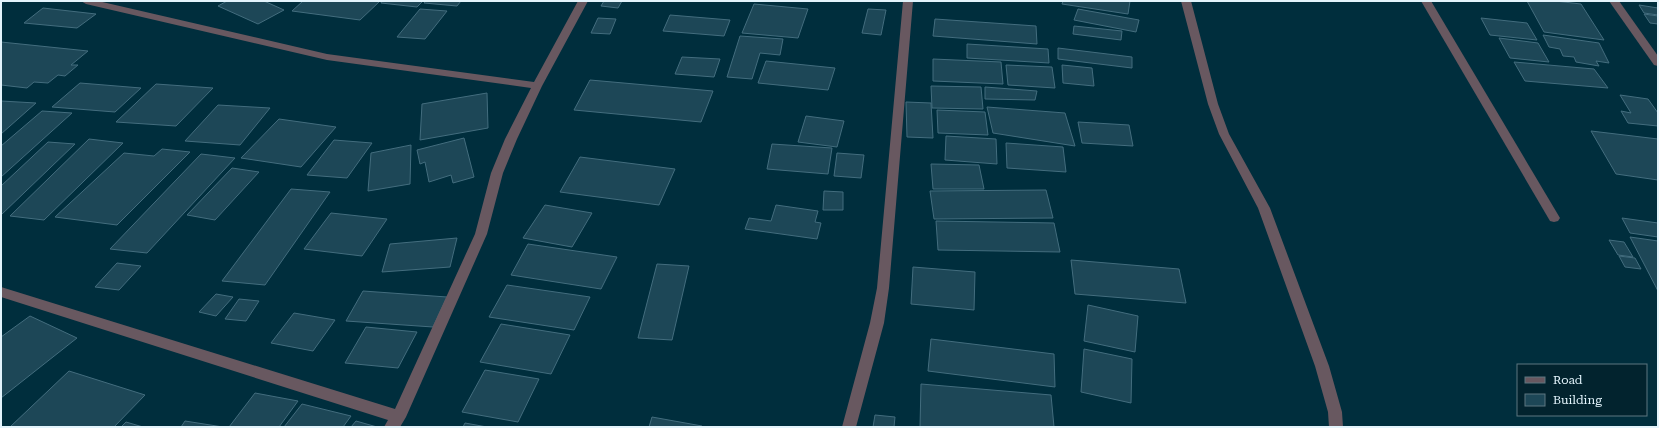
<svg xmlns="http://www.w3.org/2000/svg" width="1659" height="428" font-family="'Roboto Serif',serif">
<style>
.building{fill:#1d4757;stroke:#436d7e}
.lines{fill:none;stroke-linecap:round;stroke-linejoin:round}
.minor{fill:#685860;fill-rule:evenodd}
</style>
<rect width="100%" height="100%" fill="#002e3d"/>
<!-- building -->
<g class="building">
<polygon points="227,1 264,1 284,10 258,24 218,6"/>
<polygon points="303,1 380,1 360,20 292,11"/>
<polygon points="382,1 423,1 417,7 381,3"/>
<polygon points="426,1 461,1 457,6 424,3"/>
<polygon points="604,1 622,1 618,8 601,6"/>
<polygon points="1063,1 1130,1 1128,14 1062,4"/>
<polygon points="1527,1 1555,1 1581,4 1604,40 1544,32"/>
<polygon points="754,4 808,9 798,38 742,33"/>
<polygon points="1639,5 1658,8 1658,15 1644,13"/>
<polygon points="43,8 96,14 77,28 24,23"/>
<polygon points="420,9 447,11 425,39 397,37"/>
<polygon points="868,9 886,10 881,35 862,33"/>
<polygon points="1078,9 1139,20 1136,32 1074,20"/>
<polygon points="1644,14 1658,16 1658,24 1650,23"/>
<polygon points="670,15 730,20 724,36 663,31"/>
<polygon points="598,18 616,19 610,34 591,33"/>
<polygon points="1481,18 1527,23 1537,40 1490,35"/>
<polygon points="935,19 1036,26 1037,44 933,36"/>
<polygon points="1074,26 1122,31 1121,40 1073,34"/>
<polygon points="1543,35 1599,43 1609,63 1596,61 1599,66 1576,62 1574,57 1563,56 1560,49 1549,47"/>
<polygon points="740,36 783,39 780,55 760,53 752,79 727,77"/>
<polygon points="1499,38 1538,43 1549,62 1510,58"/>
<polygon points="1,42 88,51 71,65 78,65 65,76 58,75 48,83 34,82 27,88 1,85"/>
<polygon points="967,44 1048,49 1049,63 967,58"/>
<polygon points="1058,48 1132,57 1132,68 1058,59"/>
<polygon points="682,57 720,59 714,77 675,74"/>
<polygon points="933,59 1001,62 1003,84 933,81"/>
<polygon points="766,61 835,68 828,90 758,83"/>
<polygon points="1514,62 1594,69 1608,88 1525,81"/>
<polygon points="1006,65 1052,67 1055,88 1008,85"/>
<polygon points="1062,65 1092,68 1094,86 1063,83"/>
<polygon points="590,80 713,91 701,122 574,110"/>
<polygon points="80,83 141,88 115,112 52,107"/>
<polygon points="156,84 213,88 176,126 116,122"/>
<polygon points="931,86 981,87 983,109 932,108"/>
<polygon points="985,87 1037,91 1035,100 985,99"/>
<polygon points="487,93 488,128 420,140 422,104"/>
<polygon points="1620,95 1648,99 1658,113 1658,126 1628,123 1621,111 1631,113"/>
<polygon points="1,101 36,103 1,134"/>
<polygon points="906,102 931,103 933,138 907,137"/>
<polygon points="218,105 270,108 240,145 185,141"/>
<polygon points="987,107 1065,113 1075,146 993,133"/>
<polygon points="937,110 985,112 988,135 938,133"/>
<polygon points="42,111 72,113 1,177 1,146"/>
<polygon points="806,116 844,121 837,147 798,142"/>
<polygon points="279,119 336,127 301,167 241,158"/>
<polygon points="1078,122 1129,125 1133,146 1082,143"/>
<polygon points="1591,131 1658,139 1658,180 1616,174"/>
<polygon points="946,136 996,139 997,164 945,160"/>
<polygon points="464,138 474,177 453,183 451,175 429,182 425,162 420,164 417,150"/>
<polygon points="89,139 123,143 44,220 10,216"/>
<polygon points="334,140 372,143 347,178 307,175"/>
<polygon points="48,142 75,144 1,215 1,186"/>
<polygon points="1006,143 1063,147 1066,172 1007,168"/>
<polygon points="772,144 832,148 828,174 767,169"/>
<polygon points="411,145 410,184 368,191 371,153"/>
<polygon points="162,149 190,152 117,225 55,217 124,153 154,156"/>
<polygon points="837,153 864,155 861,178 834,176"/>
<polygon points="201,154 235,158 147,253 110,249"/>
<polygon points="580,157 675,169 659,205 560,192"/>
<polygon points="931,164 979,165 984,189 933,189"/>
<polygon points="232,168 259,172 215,220 187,215"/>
<polygon points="291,189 330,192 265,285 222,281"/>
<polygon points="1046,190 1053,218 934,219 930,191"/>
<polygon points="824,191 843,192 843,210 823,210"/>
<polygon points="545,205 592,213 572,247 523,238"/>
<polygon points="776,205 818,211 815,222 821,223 817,239 745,229 749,218 771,221"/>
<polygon points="331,213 387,219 362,256 304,249"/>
<polygon points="1622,218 1658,223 1658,237 1630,233"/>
<polygon points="936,221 1054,223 1060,252 938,250"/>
<polygon points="1630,237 1658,241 1658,291"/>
<polygon points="457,238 450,267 382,272 390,244"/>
<polygon points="1609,240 1624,242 1633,257 1618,255"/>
<polygon points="528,244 617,257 601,289 511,275"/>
<polygon points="1619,256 1635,258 1641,269 1625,267"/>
<polygon points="1071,260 1179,269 1186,303 1075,294"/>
<polygon points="117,263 141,266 119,290 95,287"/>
<polygon points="657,264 689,266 672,340 638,338"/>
<polygon points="913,267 975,272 974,310 911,304"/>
<polygon points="507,285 590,297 574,330 489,317"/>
<polygon points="363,291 447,297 433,327 346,321"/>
<polygon points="216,294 233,297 216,316 199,312"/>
<polygon points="239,299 259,301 246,321 225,319"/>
<polygon points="1088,305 1138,316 1135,352 1084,341"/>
<polygon points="294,313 335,320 313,351 271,343"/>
<polygon points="30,316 77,338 1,398 1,337"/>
<polygon points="501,324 570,335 551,374 480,362"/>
<polygon points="366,327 417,332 398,368 345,363"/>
<polygon points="931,339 1054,354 1055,387 928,371"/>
<polygon points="1084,349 1132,359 1131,403 1081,392"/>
<polygon points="485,370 539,379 518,422 462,412"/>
<polygon points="69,371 145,395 114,427 10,427"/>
<polygon points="921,384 1051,395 1054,427 920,427"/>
<polygon points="255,393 298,401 279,427 229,427"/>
<polygon points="302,404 351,416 343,427 284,427"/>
<polygon points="875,415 895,417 894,427 873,427"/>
<polygon points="652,417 702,426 702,427 649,427"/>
<polygon points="185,421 223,427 181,427"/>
<polygon points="356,421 377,427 351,427"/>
<polygon points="126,422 143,427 121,427"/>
<polygon points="465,423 487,427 463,427"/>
</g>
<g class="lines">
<!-- minor -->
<g class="minor">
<polygon points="81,1 98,1 327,54 534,82 578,1 588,1 542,86 517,139 503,173 487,234 406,417 400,427 384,427 388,420 1,297 1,287 395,409 475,234 491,173 505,139 531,88 327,60 86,4"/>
<polygon points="903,1 913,1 889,288 884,323 856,427 842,427 870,323 877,288"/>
<polygon points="1181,1 1191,1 1218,104 1229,134 1270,208 1329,366 1342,412 1343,427 1329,427 1328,412 1315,366 1258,208 1219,134 1208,104"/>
<polygon points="1421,1 1431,1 1560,218 1558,221 1554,222 1550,221"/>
<polygon points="1609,1 1619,1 1658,56 1658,66 1654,65"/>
</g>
</g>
<!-- border -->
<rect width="1659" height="428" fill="none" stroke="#e3f4fc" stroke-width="4"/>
<!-- legend -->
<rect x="1517" y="364" width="130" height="52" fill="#02232e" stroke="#5c7780"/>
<rect x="1525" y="377" width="20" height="6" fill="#685860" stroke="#5c7780"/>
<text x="1553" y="384" font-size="12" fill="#e3f4fc">Road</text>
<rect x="1525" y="394" width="20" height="12" fill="#1d4757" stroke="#5c7780"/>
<text x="1553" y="404" font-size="12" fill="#e3f4fc">Building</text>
</svg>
